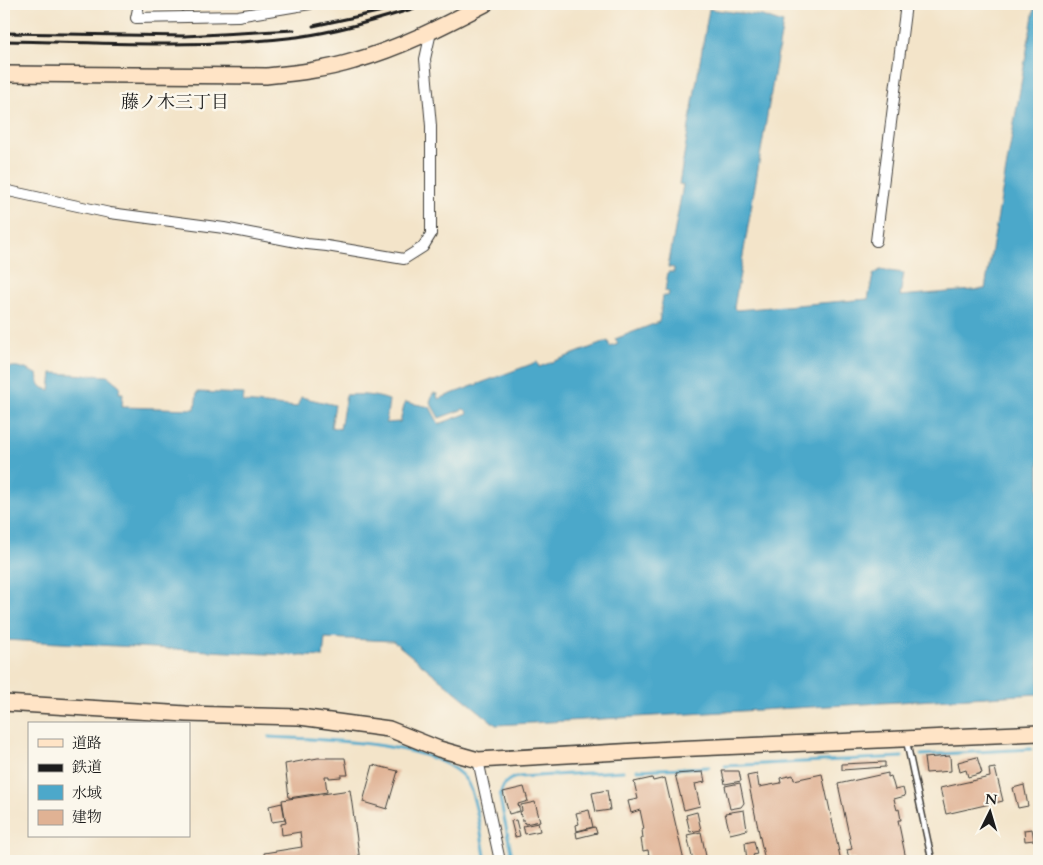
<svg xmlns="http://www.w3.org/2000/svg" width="1043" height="865" font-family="Cardo,'Noto Serif JP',serif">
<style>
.water{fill:#4ca8ca;stroke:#346273}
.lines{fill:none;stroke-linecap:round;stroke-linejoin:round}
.stream{stroke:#4ca8ca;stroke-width:3}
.building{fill:#e0b294}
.lane-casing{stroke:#3c3a36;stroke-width:8}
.street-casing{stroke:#3c3a36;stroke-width:12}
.secondary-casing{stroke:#3c3a36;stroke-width:18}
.lane{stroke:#fff;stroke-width:5}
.street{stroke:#fff;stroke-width:10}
.secondary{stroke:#ffe4c6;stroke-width:15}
.rail{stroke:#1c1c1c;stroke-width:3}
.labels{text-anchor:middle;stroke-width:5;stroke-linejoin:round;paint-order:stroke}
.neighbourhood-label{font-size:18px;fill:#1c1c1c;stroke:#fbf7ec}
</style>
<rect width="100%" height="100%" fill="#fbf7ec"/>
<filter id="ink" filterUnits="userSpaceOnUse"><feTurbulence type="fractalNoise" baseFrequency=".02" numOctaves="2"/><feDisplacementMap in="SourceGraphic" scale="10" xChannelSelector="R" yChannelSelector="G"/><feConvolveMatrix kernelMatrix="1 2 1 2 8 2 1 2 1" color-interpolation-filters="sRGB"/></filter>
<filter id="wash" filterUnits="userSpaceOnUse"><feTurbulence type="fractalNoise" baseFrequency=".0096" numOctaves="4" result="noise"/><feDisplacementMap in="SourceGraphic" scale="20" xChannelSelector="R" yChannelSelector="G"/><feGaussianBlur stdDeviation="1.12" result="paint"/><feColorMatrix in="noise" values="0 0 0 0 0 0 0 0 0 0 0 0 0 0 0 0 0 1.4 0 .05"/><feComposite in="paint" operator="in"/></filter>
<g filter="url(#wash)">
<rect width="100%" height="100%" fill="#f3e4c9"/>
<!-- water -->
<path class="water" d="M 1035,4 L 1039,4 L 1039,694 L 496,725 L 393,641 L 325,638 L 323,657 L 4,640 L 4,370 C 16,363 25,369 37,374 C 39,383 39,388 50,390 L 52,373 L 108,376 L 120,386 L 119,393 L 123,393 L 122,407 L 195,409 L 197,392 L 244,394 L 243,402 L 297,407 L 301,397 L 335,405 L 331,427 L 340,429 L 346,395 C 361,394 375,395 389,400 L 386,423 L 400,422 L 405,402 L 430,407 L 439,424 L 468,413 L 464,409 L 439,418 L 430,402 L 433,393 L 437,394 L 438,399 L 537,362 L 539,367 L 608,341 L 610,347 L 618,344 L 615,339 L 659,322 L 663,296 L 668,296 L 669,292 L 665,291 L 668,272 L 674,272 L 674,268 L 668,267 L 683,185 L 679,184 L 709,9 L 762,16 L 783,23 L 734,308 L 736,310 L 868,299 L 873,275 L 880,270 L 904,273 L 900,296 L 985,289 Z"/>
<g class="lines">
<!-- stream -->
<g class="stream">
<path d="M 269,737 C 315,740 437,740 466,780 C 476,795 482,841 486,861"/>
<polyline points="921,755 1031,749"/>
<polyline points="725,766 902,757"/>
<polyline points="637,770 709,767"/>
<path d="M 513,861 L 500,798 C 501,785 507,778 519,777 L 623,771"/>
</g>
</g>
<g id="blocks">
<!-- building -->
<g class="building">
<polygon points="950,756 951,771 926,773 924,758"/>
<polygon points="977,757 982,773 968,777 966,770 960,772 958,762"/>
<polygon points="318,758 345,758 348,775 341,775 341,777 329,778 329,776 325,776 327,792 289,798 285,764"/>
<polygon points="885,762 885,767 842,770 842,764"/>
<polygon points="373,765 398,771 387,809 363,802"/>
<polygon points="995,768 1003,801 946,814 940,788 990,777 989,769"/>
<polygon points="722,771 739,771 741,781 725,784"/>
<polygon points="703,772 705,782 695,784 700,806 684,810 675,774"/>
<polygon points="888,773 888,777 891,776 895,790 903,788 905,796 894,799 897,810 899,809 901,820 898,820 906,859 909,858 910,861 855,861 854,858 849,859 847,850 852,849 838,784"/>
<polygon points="757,774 759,787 781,783 780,778 793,775 794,780 822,774 841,861 765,861 747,776"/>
<polygon points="652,778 653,781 665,778 684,861 650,861 648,850 643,851 641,839 643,838 642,830 644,829 640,810 631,813 628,801 638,799 634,782"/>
<polygon points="740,783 744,803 741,807 730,809 725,786"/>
<polygon points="1024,785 1028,806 1018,808 1013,788"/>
<polygon points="524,787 528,801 518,804 520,811 509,814 503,792"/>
<polygon points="350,790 360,861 265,861 264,853 302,847 300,832 282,835 281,824 286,823 282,800"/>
<polygon points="607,790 610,810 596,812 592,793"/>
<polygon points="535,802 540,821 525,824 524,820 522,820 520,812 522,811 521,805"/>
<polygon points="282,803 285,820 272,822 269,806"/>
<polygon points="589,810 593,827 577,831 576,825 579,824 576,813"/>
<polygon points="744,810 747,830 730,834 725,813"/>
<polygon points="697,812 701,830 690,832 686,815"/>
<polygon points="516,820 520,836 515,837 511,821"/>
<polygon points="538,823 540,831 525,834 523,826"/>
<polygon points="595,827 597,833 577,838 576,832"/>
<polygon points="1032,829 1034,840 1025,841 1024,830"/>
<polygon points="701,832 707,861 693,861 687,835"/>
<polygon points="754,841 757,854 753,855 755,861 747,861 745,843"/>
</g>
</g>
</g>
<g filter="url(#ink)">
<use href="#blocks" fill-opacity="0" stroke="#3c3a36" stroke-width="1"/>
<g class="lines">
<defs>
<polyline id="lane" points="906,739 932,861"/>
<g id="street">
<polyline points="139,4 136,18 238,16 310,4"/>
<polyline points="4,190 110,213 224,228 307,244 327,246 404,259 423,247 431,234 431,126 425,59 431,32"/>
<polyline points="876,241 906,4"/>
<polyline points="478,760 500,861"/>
</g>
<g id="secondary">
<path d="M 4,74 L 266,76 C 295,73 325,70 354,61 C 400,48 443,26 485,4"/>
<polyline points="4,703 186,714 300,717 389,729 439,749 478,760 672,749 1039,733"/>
</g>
</defs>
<!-- lane casing -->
<use href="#lane" class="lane-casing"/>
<!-- street casing -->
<use href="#street" class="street-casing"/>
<!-- secondary casing -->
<use href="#secondary" class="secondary-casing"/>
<!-- lane -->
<use href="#lane" class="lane"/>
<!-- street -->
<use href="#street" class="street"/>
<!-- secondary -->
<use href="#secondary" class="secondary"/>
<!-- rail -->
<g class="rail">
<polyline points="313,26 378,12 401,4"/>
<polyline points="4,33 185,36 294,30"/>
<path d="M 4,41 C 101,42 200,49 297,37 C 341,31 385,18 427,4"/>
</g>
</g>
</g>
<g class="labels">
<!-- neighbourhood labels -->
<g class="neighbourhood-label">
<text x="175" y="108">藤ノ木三丁目</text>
</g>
</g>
<!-- margin -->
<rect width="1043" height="865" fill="none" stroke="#fbf7ec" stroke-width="20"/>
<!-- legend -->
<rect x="28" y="722" width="162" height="115" fill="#fbf7ec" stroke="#a29f99"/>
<rect x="38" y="739" width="25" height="8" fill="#ffe4c6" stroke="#a29f99"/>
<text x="72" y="748" font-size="15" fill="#1c1c1c">道路</text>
<rect x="38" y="764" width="25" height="8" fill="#1c1c1c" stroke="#a29f99"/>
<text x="72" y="772" font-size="15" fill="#1c1c1c">鉄道</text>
<rect x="38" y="785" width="25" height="15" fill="#4ca8ca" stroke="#a29f99"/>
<text x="72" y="798" font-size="15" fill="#1c1c1c">水域</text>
<rect x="38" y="810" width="25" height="15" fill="#e0b294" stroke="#a29f99"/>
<text x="72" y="822" font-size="15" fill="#1c1c1c">建物</text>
<!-- north arrow -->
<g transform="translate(990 812) rotate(5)" stroke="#fbf7ec" stroke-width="4" paint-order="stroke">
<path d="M0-4L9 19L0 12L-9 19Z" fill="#1c1c1c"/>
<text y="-8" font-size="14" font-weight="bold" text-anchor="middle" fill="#1c1c1c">N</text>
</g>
</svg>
